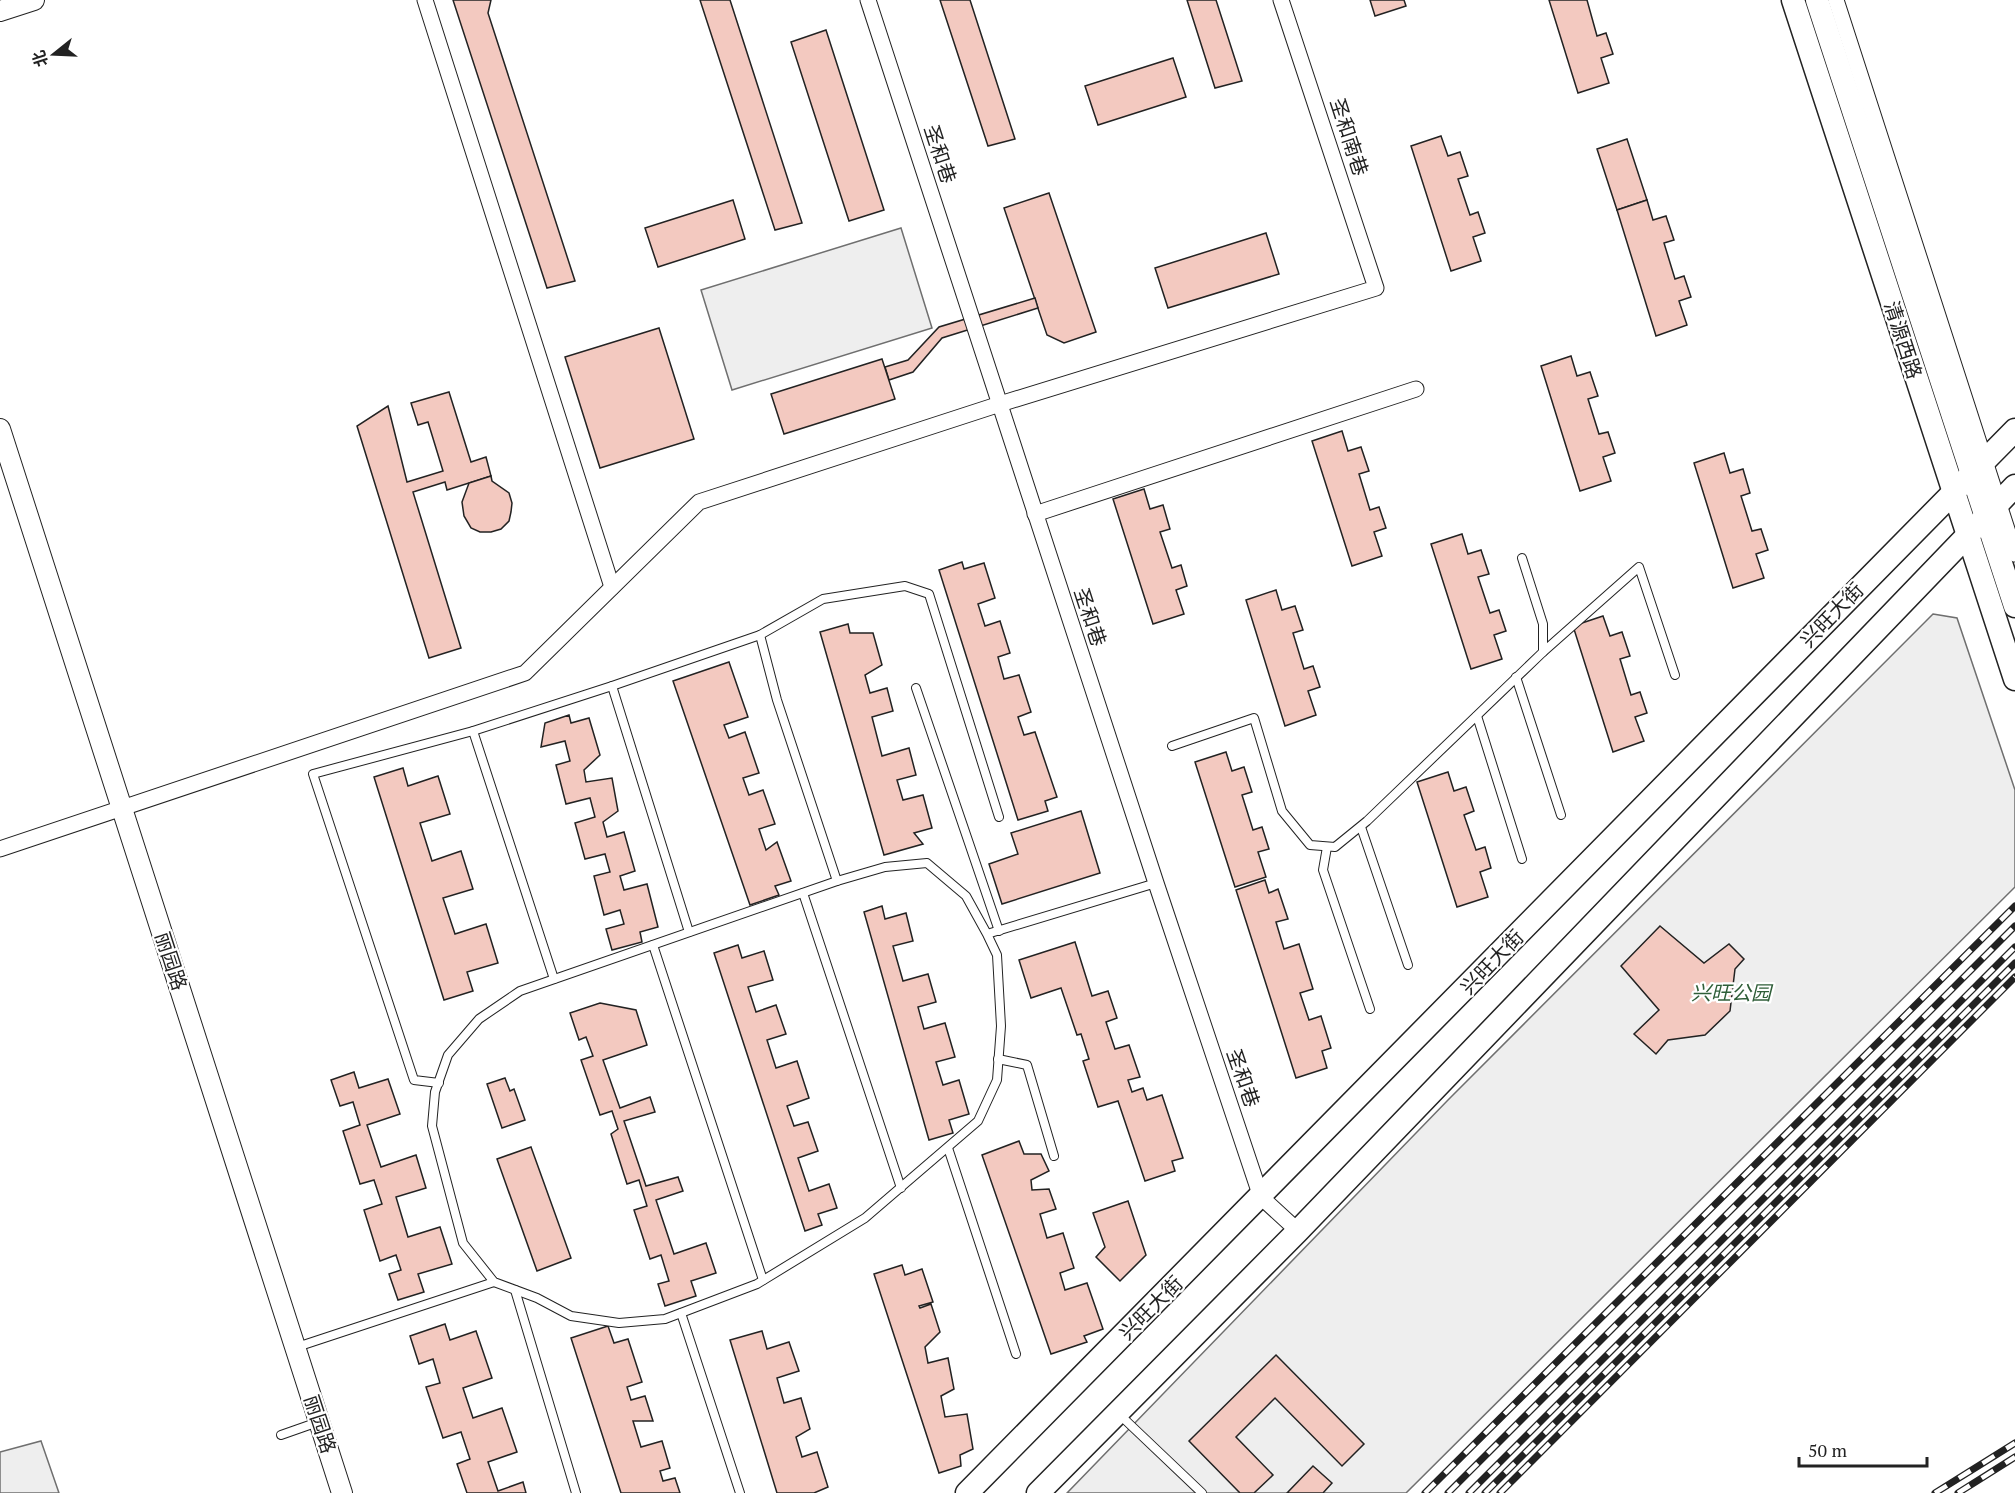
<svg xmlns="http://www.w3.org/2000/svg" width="2015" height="1493" font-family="'PT Serif','Noto Sans SC',serif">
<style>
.green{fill:#eee;stroke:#6f6f6f;stroke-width:1.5}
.building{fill:#f3c9c0;stroke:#222;stroke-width:1.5}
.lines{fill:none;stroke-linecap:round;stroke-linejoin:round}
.service-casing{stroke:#222;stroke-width:10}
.minor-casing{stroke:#222;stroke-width:17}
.tertiary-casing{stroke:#222;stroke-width:22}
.secondary-casing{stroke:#222;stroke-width:25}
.service{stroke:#fff;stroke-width:8}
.minor{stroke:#fff;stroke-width:15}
.tertiary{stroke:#fff;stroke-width:20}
.secondary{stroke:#fff;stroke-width:22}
.rail-casing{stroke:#222;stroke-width:7}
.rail{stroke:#fff;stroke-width:4.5;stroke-dasharray:14;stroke-linecap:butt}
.labels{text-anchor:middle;stroke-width:4.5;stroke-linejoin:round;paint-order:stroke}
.street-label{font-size:20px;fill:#222;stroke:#fff}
.park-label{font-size:20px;font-style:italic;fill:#2f5e38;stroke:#fff}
</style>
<rect width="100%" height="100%" fill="#fff"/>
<!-- green -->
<g class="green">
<polygon points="901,228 932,328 732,390 701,290"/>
<polygon points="1933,614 1957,618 2015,790 2015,887 1406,1493 1067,1493 1448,1100"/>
<polygon points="41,1441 59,1493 0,1493 0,1452"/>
</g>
<!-- building -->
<g class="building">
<polygon points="453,0 491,0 488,13 575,281 547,288"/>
<polygon points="700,0 730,0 802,223 775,230"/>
<polygon points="940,0 970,0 1015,139 988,146"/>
<polygon points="1187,0 1216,0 1242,81 1215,88"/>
<polygon points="1370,0 1404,0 1406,6 1375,16"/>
<polygon points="1549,0 1587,0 1597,36 1606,33 1613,54 1601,58 1609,83 1578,93"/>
<polygon points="826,30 884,210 849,221 791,42"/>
<polygon points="1173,58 1186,97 1098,125 1085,86"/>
<polygon points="1441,136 1448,156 1460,152 1468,176 1458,179 1470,215 1478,212 1485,233 1473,237 1481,261 1451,271 1411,146"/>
<polygon points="1627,139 1647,200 1617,210 1597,149"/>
<polygon points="1049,193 1096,332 1064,343 1047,335 1004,208"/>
<polygon points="733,200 745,239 658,267 645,228"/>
<polygon points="1647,200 1653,220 1666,216 1674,240 1664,243 1675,279 1684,276 1691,297 1679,301 1687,325 1656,336 1617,210"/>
<polygon points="1266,233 1279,274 1168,308 1155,268"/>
<polygon points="1035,298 1038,308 942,338 913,372 889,380 885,367 908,360 939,327"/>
<polygon points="659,328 694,439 600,468 565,357"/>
<polygon points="1571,356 1577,376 1590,372 1598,396 1588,399 1599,434 1608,432 1615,453 1603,457 1611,481 1580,491 1541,366"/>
<polygon points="882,359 895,399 784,434 771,394"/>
<polygon points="449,392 471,462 486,457 491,476 447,490 445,482 413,492 461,648 429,658 357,426 388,406 407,482 443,471 428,422 418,425 411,403"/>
<polygon points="1342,431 1348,451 1361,447 1369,471 1359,474 1370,510 1379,507 1386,528 1374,532 1382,556 1352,566 1312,441"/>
<polygon points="1724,453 1730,473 1743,469 1750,493 1741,496 1752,531 1761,529 1768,550 1756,554 1764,578 1733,588 1694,463"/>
<polygon points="491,476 492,481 509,493 512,503 511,512 509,521 501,529 491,532 480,532 471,528 464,516 462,502 469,483"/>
<polygon points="1144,489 1150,509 1163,505 1170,529 1160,532 1172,568 1181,565 1187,586 1176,590 1184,614 1153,624 1113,499"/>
<polygon points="1462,534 1468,554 1481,550 1489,574 1478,577 1490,613 1499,610 1506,631 1494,635 1502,659 1471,669 1431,544"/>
<polygon points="962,562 964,569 984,563 995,598 978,604 985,626 1000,621 1010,653 998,657 1004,679 1019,675 1031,712 1018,717 1024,735 1035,732 1057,797 1045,801 1048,811 1018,820 939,570"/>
<polygon points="1276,590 1282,610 1295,606 1303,630 1293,633 1304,669 1313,666 1320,687 1308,691 1316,715 1285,726 1246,600"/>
<polygon points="1603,616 1610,636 1622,632 1630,656 1620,659 1631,695 1640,692 1647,713 1635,717 1644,741 1613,752 1573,626"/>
<polygon points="848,624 850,633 873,633 882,665 865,675 870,693 887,688 893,711 872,717 882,756 909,748 916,775 897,780 903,800 923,795 932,828 914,833 923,844 884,855 820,632"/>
<polygon points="729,662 748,717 724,725 729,738 745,732 759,773 743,778 749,795 763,790 775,824 759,829 766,850 777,842 791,881 775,886 779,895 750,905 673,681"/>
<polygon points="569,715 571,723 589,718 600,755 584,770 586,782 612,778 618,811 603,822 607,837 624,832 635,871 620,876 624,890 647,884 658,927 640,932 642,942 612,950 606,929 624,924 620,910 604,915 594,876 610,872 605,854 585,859 575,823 595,817 590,798 566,804 556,765 570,761 565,741 541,747 545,723"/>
<polygon points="1226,752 1232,771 1244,767 1252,792 1242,795 1253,830 1262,827 1269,849 1258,852 1266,877 1235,887 1195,762"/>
<polygon points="403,768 408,786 438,776 450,814 420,823 432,861 461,851 473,889 443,898 455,934 486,924 498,963 467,972 473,991 444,1000 374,777"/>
<polygon points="1448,772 1454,791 1466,787 1474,811 1464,815 1476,850 1485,847 1491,868 1480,872 1488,897 1457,907 1417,782"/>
<polygon points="1081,811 1100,873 1002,904 989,864 1018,854 1011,833"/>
<polygon points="1265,880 1269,893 1278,889 1288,919 1276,922 1284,949 1299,944 1313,989 1300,993 1309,1020 1321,1016 1331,1048 1322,1051 1327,1068 1296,1078 1236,890"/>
<polygon points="882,906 885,919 906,913 913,941 893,946 903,981 928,974 936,1002 918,1007 924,1029 945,1023 955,1057 936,1062 943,1085 959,1080 969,1114 949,1120 953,1133 929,1140 864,912"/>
<polygon points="1660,926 1704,963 1729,944 1744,959 1735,969 1730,1011 1705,1035 1668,1040 1656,1054 1634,1034 1659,1010 1621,966"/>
<polygon points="1075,942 1092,996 1108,991 1117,1018 1106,1022 1115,1049 1129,1045 1140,1077 1128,1080 1132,1092 1143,1088 1147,1100 1162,1095 1183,1158 1172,1161 1175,1171 1145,1181 1118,1101 1098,1107 1083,1061 1089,1059 1081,1034 1077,1035 1061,988 1031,998 1019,960"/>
<polygon points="738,945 742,958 764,951 773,980 748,987 756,1012 776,1005 786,1034 767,1040 776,1068 797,1061 809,1098 787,1106 794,1126 808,1122 818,1151 798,1158 809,1191 829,1184 837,1208 818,1214 822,1225 805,1231 714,953"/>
<polygon points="600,1003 636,1010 647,1045 603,1060 620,1108 650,1097 655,1112 624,1121 646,1186 678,1177 683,1191 656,1200 674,1254 706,1243 716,1273 691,1281 696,1296 665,1306 658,1284 669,1281 661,1255 650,1259 634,1210 647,1206 639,1180 627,1184 611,1134 618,1129 612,1111 600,1115 581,1060 593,1056 586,1037 579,1040 570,1013"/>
<polygon points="354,1072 359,1088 388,1079 400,1114 367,1125 381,1167 416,1155 426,1188 396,1197 408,1237 440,1227 452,1264 418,1274 424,1292 398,1300 389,1274 401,1270 396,1255 380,1261 364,1210 382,1204 374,1180 360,1184 343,1131 360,1125 353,1102 340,1106 331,1080"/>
<polygon points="505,1078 510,1091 514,1089 525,1120 502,1128 487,1084"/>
<polygon points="1019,1141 1024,1154 1041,1154 1049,1171 1031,1180 1032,1190 1049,1189 1056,1209 1040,1214 1047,1238 1063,1233 1074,1268 1060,1273 1065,1290 1087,1283 1103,1329 1084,1336 1087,1342 1051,1354 982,1155"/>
<polygon points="531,1147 571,1258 537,1271 497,1159"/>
<polygon points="1128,1201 1146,1255 1120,1281 1096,1257 1105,1247 1093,1213"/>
<polygon points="902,1265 905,1275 922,1269 933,1302 919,1306 920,1308 931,1304 940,1332 925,1347 928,1363 948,1358 954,1389 941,1396 945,1417 967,1414 973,1449 960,1455 961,1466 939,1473 874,1274"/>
<polygon points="445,1324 450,1340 476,1331 492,1378 463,1388 473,1418 502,1408 517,1452 488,1462 498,1491 523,1482 526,1493 467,1493 457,1464 470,1459 461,1432 443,1438 426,1387 440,1383 433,1359 419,1364 410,1336"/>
<polygon points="608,1326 614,1343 628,1339 642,1382 627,1387 631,1400 645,1396 653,1421 633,1421 641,1447 662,1441 670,1468 660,1471 663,1481 675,1478 680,1493 621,1493 571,1338"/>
<polygon points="762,1331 767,1349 789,1342 799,1371 777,1378 784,1403 801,1398 810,1429 796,1437 802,1457 817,1452 828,1487 814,1493 777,1493 730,1340"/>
<polygon points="1276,1355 1364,1444 1342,1466 1275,1398 1236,1437 1273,1475 1254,1493 1240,1493 1189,1441"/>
<polygon points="1313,1466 1332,1483 1323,1493 1287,1493"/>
</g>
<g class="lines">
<defs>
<g id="service">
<polyline points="760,635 777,700 837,881"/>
<polyline points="1543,652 1639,567 1675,675"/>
<polyline points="1516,677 1561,815"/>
<polyline points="612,686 689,932"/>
<polyline points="916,688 999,931"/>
<polyline points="1477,716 1522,859"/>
<polyline points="473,731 554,979"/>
<polyline points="1172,746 1254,718 1282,811 1310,845 1335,847 1367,821 1543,652 1543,624 1522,558"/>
<polyline points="1361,827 1408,965"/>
<polyline points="1327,847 1323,870 1370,1009"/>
<polyline points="803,893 901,1188"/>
<polyline points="987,934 997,955 1001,1026 997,1080 978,1121 865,1218 757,1284 665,1319 619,1323 571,1316 537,1298 494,1282 463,1243 432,1126 435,1092 448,1055 479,1019 520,991 837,881 885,867 927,863 966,896 987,934 1156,883"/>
<polyline points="653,945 763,1280"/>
<polyline points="998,1059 1027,1065 1054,1156"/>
<polyline points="439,1083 414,1080 313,774 473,731 612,686 760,635 823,599 905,586 929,594 999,817"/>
<polyline points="948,1148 1016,1354"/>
<polyline points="515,1290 576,1493"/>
<polyline points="681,1313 740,1493"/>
<polyline points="297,1347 494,1282"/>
<polyline points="1120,1415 1202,1493"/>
<polyline points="281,1435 318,1422"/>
</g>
<g id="minor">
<polyline points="425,0 612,587"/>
<polyline points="868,0 1156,883 1261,1197 1298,1231"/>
<polyline points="1836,0 2015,554"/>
<polyline points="1035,514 1416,389"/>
<polyline points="0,849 525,673 699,502 1000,404 1376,288 1281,0"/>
</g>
<g id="tertiary">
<polyline points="0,11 34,0"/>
<polyline points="0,429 342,1493"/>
</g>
<g id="secondary">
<polyline points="1793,0 2015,679"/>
<polyline points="1817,0 2015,606"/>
<polyline points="967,1493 2015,430"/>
<polyline points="1038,1493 1298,1231 2015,486"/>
</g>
</defs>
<!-- service casing -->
<use href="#service" class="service-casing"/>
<!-- minor casing -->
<use href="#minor" class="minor-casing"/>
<!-- tertiary casing -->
<use href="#tertiary" class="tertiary-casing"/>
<!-- secondary casing -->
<use href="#secondary" class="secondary-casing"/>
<!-- service -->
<use href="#service" class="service"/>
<!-- minor -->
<use href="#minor" class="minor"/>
<!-- tertiary -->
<use href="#tertiary" class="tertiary"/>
<!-- secondary -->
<use href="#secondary" class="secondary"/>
<defs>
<g id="rail">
<polyline points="1425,1493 2015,906"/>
<polyline points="1448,1493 2015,926"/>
<polyline points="1469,1493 2015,947"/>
<polyline points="1485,1493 2015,963"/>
<polyline points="1500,1493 2015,977"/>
<polyline points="1935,1493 2015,1443"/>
<polyline points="1958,1493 2015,1457"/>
</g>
</defs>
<!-- rail casing -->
<use href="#rail" class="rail-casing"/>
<!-- rail -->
<use href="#rail" class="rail"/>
</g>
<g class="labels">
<!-- street labels -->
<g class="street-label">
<text transform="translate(1349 137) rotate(72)" y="7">圣和南巷</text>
<text transform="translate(940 154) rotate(72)" y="7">圣和巷</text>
<text transform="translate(1903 340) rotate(72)" y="7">清源西路</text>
<text transform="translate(1832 615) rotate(-46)" y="7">兴旺大街</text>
<text transform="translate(1090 617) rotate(72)" y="7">圣和巷</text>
<text transform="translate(171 961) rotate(72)" y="7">丽园路</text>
<text transform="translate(1492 962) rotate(-46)" y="7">兴旺大街</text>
<text transform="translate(1243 1078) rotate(71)" y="7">圣和巷</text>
<text transform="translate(1151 1308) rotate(-45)" y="7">兴旺大街</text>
<text transform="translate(320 1424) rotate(72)" y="7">丽园路</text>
</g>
<!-- park labels -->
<g class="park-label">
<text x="1731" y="1000">兴旺公园</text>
</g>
</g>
<!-- north arrow -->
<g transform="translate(54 54) rotate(252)" stroke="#ffffff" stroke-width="4.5" paint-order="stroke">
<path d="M0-4.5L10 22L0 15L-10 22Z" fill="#222222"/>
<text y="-9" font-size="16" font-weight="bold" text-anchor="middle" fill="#222222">北</text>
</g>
<!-- scale -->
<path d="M1799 1457v9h128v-9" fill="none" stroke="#222222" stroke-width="3"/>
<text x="1808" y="1457" font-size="18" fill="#222222" stroke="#ffffff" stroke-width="4.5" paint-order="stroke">50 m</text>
</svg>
